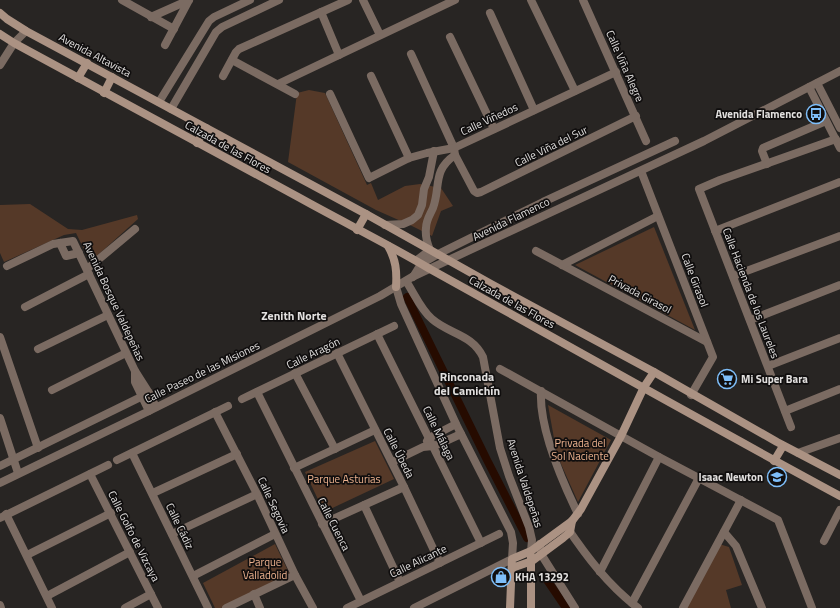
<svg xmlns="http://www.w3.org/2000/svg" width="840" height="608" font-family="'Titillium Web',sans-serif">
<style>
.green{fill:#553928}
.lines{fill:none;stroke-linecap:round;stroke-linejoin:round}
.canal{stroke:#260b00;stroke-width:8}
.street{stroke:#7b6b62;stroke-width:8}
.secondary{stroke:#ab9283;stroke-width:8}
.labels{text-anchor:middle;stroke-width:3.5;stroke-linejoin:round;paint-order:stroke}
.street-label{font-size:11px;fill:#e2e0df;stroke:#100e0e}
.poi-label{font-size:11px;font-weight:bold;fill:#e2e0df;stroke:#100e0e;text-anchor:end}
.park-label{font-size:11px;fill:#eeb38f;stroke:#100e0e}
.neighbourhood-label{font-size:12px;font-weight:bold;fill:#e2e0df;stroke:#100e0e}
</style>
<rect width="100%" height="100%" fill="#282523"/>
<!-- green -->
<g class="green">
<polygon points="309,90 325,93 367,185 371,183 378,200 405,186 420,184 441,188 453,206 441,211 432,236 412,226 376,210 288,162 297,93"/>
<polygon points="30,204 68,229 82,230 137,215 138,219 90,262 76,233 64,235 4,262 0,253 0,205"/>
<polygon points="654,227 695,330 575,265"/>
<polygon points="548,405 611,440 578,502 557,455"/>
<polygon points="375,441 394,479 324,512 305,472"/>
<polygon points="275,544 290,575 221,608 215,608 203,583"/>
<polygon points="719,544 729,547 742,585 726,590 731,608 685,608"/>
</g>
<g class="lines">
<!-- canal -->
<g class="canal">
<polyline points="407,297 487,460 527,538"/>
<polyline points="547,580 566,608"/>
</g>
<!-- street -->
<g class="street">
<polyline points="122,0 174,29"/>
<polyline points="363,0 380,35"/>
<polyline points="531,0 575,91"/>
<polyline points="583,0 646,141"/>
<polyline points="321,12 339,55"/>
<polyline points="490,13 534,110"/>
<polyline points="151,17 189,0"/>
<polyline points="450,37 494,129"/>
<polyline points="165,45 189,0"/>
<polyline points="411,54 454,148 455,155 474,191 477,193 481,192 636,116"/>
<polyline points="232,60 295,94"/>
<polyline points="0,65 14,43 26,31"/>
<polyline points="223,76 236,52 239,49 348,0"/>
<polyline points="371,76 409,158"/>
<polyline points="817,83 840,128"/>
<polyline points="278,84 455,0"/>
<polyline points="809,87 840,148"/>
<polyline points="330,94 369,178 409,158 427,153 454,148 616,72"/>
<polyline points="159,102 209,21 214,17 250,0"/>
<polyline points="171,109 216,32 222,27 279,0"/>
<polyline points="767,164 762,151 763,148 826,121"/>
<polyline points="641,171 713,357 691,395"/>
<polyline points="385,225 403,224 412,220 418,215 422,205 424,189 429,177 434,151"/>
<polyline points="715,231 840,182"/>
<polyline points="60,243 66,256 79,253"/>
<polyline points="536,251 707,342"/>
<path d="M 417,260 L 430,250 C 427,243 425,236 426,228 C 426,220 430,215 433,208 C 441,186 432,171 455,155"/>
<polyline points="562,265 658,216"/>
<polyline points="7,266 53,244 73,241 135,371"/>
<polyline points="87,269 135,229"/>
<polyline points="733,276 840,236"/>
<polyline points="413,277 421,264 438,254 543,202 675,141"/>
<path d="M 406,281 C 414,293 421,310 432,319 C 449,334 472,334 483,357 L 500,448 L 509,476 L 529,527 L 532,540 L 531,551"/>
<polyline points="396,287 401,304 456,424 511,532 513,543 512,559 414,608"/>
<polyline points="25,307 89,274"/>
<polyline points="750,320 840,285"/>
<polyline points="377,334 481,543"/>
<polyline points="0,337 38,448"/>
<polyline points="38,349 108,315"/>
<polyline points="337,353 404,487 440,563"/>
<polyline points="768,366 840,338"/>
<polyline points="500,369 659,457 778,520 812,608"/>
<polyline points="295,373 335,449"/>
<polyline points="52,390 126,353"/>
<path d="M 541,391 C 539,427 562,481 578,514"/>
<polyline points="257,392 361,601"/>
<polyline points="242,399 394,326"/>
<polyline points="149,411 135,382 135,371 149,393 156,407"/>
<polyline points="785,411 840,389"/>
<polyline points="215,412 257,494 295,575 313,608"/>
<polyline points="0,418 18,473"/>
<polyline points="791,427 699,189 720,180 836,139"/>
<polyline points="427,441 429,438 456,424"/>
<polyline points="132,453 208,608"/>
<polyline points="798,453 840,438"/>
<polyline points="117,460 228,406"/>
<polyline points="392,462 423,447 433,446 439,444 461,434"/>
<polyline points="0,466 149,393"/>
<polyline points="294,468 375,430"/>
<polyline points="90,474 158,608"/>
<polyline points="0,483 149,411 380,296 412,277 704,141 840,71"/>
<polyline points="153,493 237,454"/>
<polyline points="364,505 400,582"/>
<polyline points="6,514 52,608"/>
<polyline points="0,518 108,465"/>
<polyline points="322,524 404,487"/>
<path d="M 566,526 C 587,557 608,585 638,608"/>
<polyline points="724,532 736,546 762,608"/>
<polyline points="172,534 257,494"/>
<polyline points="824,541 840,510"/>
<polyline points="540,544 541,554 575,608"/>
<polyline points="27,555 111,513"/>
<polyline points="600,572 659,457"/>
<polyline points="193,576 275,534"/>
<polyline points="254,594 260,608"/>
<polyline points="47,596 130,552"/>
<polyline points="632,603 699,478"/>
<polyline points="0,605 1,608"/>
<polyline points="125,608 151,594"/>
<polyline points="226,608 295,575"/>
<polyline points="347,608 499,534"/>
<polyline points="683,608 741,500"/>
</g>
<!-- secondary -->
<g class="secondary">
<polyline points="0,13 7,19 26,31 366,214 491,284 654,372 777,442 840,475"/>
<path d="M 0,34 L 14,43 C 109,95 204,147 300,198 C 343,222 388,244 430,269 C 567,345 703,422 840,496"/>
<polyline points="78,78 87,63"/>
<polyline points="104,93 112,77"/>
<polyline points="197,143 206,128"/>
<polyline points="357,230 366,214"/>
<path d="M 388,246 C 396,260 397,271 396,287"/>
<polyline points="774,461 783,446"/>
<polyline points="512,568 532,561 563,538 570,532 572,521"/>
<polyline points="510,608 512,559 531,551 572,521 581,509 621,436 644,387 654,372"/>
<polyline points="531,608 531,556"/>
</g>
</g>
<!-- icons -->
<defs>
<symbol id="bus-ring" viewBox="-11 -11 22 22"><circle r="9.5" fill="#100e0e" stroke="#7ebef9" stroke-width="1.5"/><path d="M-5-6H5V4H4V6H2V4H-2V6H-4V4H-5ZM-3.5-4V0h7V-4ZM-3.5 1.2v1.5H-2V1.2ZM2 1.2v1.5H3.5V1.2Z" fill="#7ebef9"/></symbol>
<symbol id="supermarket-ring" viewBox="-11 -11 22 22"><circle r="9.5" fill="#100e0e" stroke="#7ebef9" stroke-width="1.5"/><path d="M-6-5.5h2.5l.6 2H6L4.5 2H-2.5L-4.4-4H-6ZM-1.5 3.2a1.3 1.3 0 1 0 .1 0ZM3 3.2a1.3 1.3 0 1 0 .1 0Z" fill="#7ebef9"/></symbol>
<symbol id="school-ring" viewBox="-11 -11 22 22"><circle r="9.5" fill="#100e0e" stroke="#7ebef9" stroke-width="1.5"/><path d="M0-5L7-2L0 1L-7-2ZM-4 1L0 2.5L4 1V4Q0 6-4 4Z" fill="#7ebef9"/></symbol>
<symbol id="shop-ring" viewBox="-11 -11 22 22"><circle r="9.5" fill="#100e0e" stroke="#7ebef9" stroke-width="1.5"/><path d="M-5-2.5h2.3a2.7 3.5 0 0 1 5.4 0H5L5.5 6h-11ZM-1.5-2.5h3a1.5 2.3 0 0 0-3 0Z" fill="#7ebef9"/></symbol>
</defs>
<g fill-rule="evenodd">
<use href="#bus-ring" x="805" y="103" width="22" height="22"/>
<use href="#supermarket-ring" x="716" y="368" width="22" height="22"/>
<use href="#school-ring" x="766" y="466" width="22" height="22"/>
<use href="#shop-ring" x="490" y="566" width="22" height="22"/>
</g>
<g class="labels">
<!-- street labels -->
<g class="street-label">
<text transform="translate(95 55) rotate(28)" y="4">Avenida Altavista</text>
<text transform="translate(625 66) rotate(66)" y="4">Calle Viña Alegre</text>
<text transform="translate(489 119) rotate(-25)" y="4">Calle Viñedos</text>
<text transform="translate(551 146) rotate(-26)" y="4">Calle Viña del Sur</text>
<text transform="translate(228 147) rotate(29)" y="4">Calzada de las Flores</text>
<text transform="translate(511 219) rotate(-26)" y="4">Avenida Flamenco</text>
<text transform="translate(695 280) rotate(69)" y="4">Calle Girasol</text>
<text transform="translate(751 293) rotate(69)" y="4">Calle Hacienda de los Laureles</text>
<text transform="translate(640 294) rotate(28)" y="4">Privada Girasol</text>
<text transform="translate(114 301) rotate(65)" y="4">Avenida Bosque Valdepeñas</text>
<text transform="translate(512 302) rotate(29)" y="4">Calzada de las Flores</text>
<text transform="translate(313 353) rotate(-26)" y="4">Calle Aragón</text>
<text transform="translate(202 372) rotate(-26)" y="4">Calle Paseo de las Misiones</text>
<text transform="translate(439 433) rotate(64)" y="4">Calle Málaga</text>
<text transform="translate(399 453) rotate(63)" y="4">Calle Úbeda</text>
<text transform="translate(525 483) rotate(72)" y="4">Avenida Valdepeñas</text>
<text transform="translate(274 505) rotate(65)" y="4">Calle Segovia</text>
<text transform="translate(334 524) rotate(63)" y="4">Calle Cuenca</text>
<text transform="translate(180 526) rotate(64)" y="4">Calle Cádiz</text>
<text transform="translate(134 536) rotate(63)" y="4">Calle Golfo de Vizcaya</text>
<text transform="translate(418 561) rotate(-26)" y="4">Calle Alicante</text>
</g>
<!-- poi labels -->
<g class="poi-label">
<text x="802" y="118">Avenida Flamenco</text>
<text x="741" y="383" text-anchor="start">Mi Super Bara</text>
<text x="763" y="481">Isaac Newton</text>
<text x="515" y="581" text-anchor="start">KHA 13292</text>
</g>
<!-- park labels -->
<g class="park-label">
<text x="580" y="447">Privada del<tspan x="580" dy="13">Sol Naciente</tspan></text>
<text x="344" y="483">Parque Asturias</text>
<text x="265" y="566">Parque<tspan x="265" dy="13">Valladolid</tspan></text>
</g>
<!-- neighbourhood labels -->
<g class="neighbourhood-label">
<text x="294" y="320">Zenith Norte</text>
<text x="467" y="381">Rinconada<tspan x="467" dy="14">del Camichín</tspan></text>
</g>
</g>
</svg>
